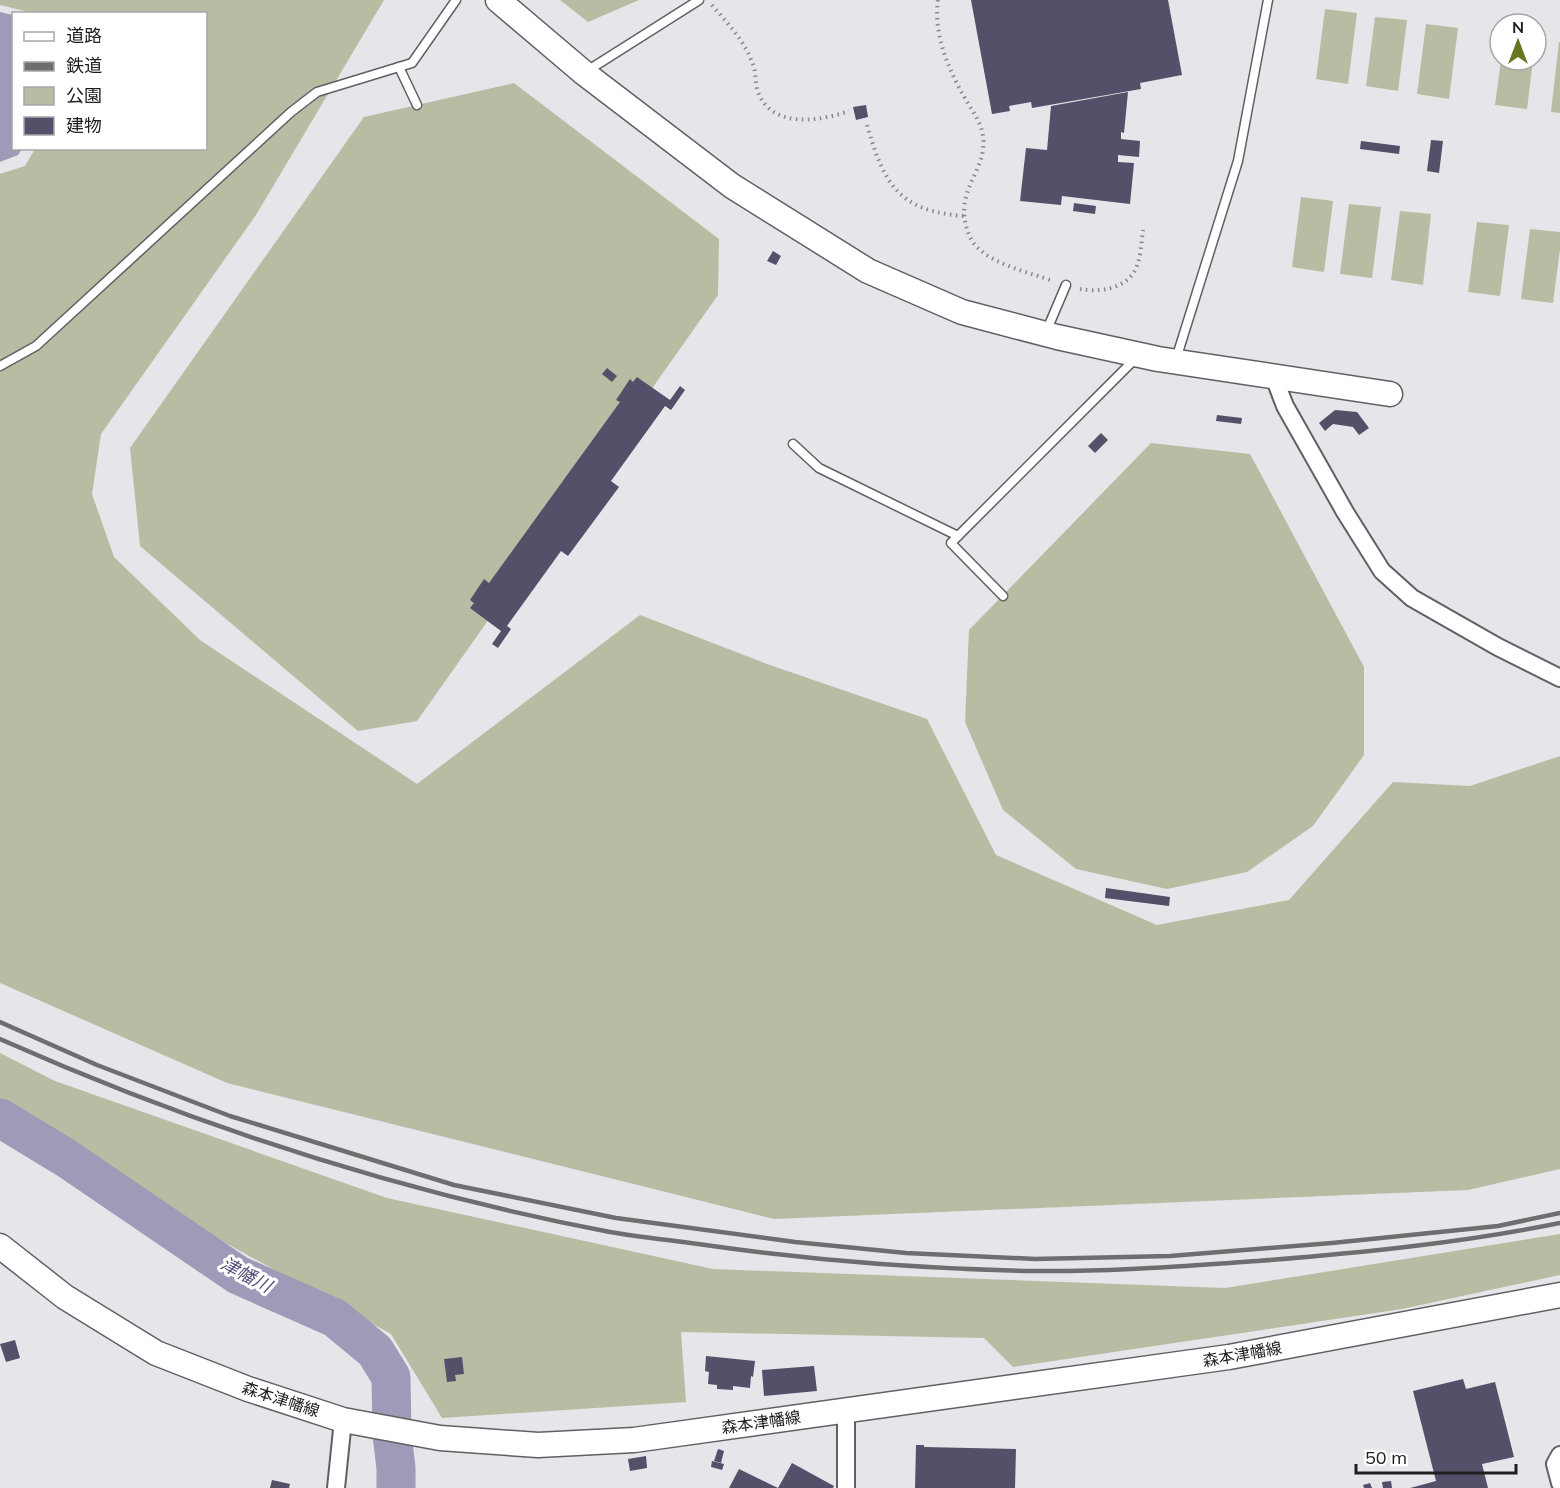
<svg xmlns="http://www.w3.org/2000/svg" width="1560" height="1488" font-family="Mulish,'Noto Sans JP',sans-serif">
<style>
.green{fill:#b7bda3}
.water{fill:#a099b7}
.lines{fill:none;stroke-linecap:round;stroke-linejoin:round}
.river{stroke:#a099b7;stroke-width:39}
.building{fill:#554f69}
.lane-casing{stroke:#605f64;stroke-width:11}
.street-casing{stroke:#605f64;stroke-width:20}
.secondary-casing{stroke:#605f64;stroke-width:27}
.path{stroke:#88878a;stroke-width:4;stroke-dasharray:1.5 4.5;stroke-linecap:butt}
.lane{stroke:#fff;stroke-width:8}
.street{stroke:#fff;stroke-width:16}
.secondary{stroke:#fff;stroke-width:24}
.rail{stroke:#6e6e71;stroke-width:4.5}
.labels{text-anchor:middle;stroke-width:6;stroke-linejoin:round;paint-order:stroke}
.street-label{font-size:16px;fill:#202022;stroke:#fff}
.water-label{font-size:18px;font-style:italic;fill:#584c79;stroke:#fff}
</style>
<rect width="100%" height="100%" fill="#e6e5e9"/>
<!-- green -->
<g class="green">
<polygon points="0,0 384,0 256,215 101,434 92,494 114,557 200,640 417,784 640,615 767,664 927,719 996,855 1157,925 1289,900 1393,782 1470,786 1560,756 1560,1169 1468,1190 774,1219 227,1083 0,983 0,174 25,166 35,149 206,148 206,14 33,13 0,5"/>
<polygon points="560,0 639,0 588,22"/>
<polygon points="1325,9 1357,13 1348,84 1316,79"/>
<polygon points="1375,17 1407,20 1398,91 1366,86"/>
<polygon points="1426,24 1458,28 1449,99 1417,94"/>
<polygon points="1559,42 1560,42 1560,113 1551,112"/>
<polygon points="1501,60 1533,60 1527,109 1495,105"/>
<polygon points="514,83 719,239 718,295 417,721 358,731 140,546 130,448 364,117"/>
<polygon points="1301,197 1333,201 1324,272 1292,267"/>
<polygon points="1349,204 1381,207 1372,278 1340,274"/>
<polygon points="1400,211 1431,214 1423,285 1391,280"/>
<polygon points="1477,222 1509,225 1500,296 1468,292"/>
<polygon points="1530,229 1560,232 1560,249 1553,303 1521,299"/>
<polygon points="1151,443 1250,454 1364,667 1364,755 1313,826 1247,872 1167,889 1076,869 1003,810 965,722 969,630"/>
<polygon points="0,1053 55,1081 387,1198 713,1269 1225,1288 1560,1234 1560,1275 1402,1309 1013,1367 984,1338 681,1332 686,1402 442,1418 391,1334 224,1242 0,1105"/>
</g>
<!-- water -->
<polygon class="water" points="0,12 13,15 14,148 22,149 18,155 0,162"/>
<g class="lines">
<!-- river -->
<polyline class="river" points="0,1118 66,1158 238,1275 335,1318 375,1351 391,1377 392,1435 396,1468 396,1488"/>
</g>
<!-- building -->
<g class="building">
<polygon points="971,0 1168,0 1182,75 1140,83 1141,89 1032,108 1031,102 1009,106 1010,111 992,114"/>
<polygon points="1128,92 1124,133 1121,132 1121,139 1140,141 1139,157 1118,155 1118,162 1134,163 1130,204 1062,196 1061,205 1020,201 1026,148 1047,150 1051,106"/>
<polygon points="866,105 868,117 856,120 853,107"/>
<polygon points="1431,140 1443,141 1439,173 1427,171"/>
<polygon points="1361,141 1400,146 1399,154 1360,149"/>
<polygon points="1074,203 1096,206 1095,214 1073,211"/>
<polygon points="773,251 781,256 776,265 767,261"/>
<polygon points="607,368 617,376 612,382 602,374"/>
<polygon points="637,377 670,400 680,386 685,390 671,410 665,406 611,481 619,487 568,556 561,551 507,626 511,629 498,648 492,644 501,631 470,608 474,603 470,600 484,579 489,583 620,402 616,400 630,379 633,382"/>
<polygon points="1335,410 1357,412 1369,428 1359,435 1353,427 1333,424 1325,431 1319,423"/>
<polygon points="1217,415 1242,418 1241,424 1216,421"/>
<polygon points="1101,433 1108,440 1095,453 1088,446"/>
<polygon points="1106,888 1170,897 1169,906 1105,898"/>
<polygon points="15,1340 20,1358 6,1362 0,1344"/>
<polygon points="706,1356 755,1361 753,1377 751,1376 750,1388 733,1386 733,1390 717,1389 717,1385 708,1384 709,1372 705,1371"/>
<polygon points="462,1357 464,1374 455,1375 456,1381 447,1382 444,1359"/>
<polygon points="814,1366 817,1391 764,1396 762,1370"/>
<polygon points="1463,1379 1466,1389 1495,1382 1514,1457 1482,1464 1488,1488 1410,1488 1436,1481 1413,1391"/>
<polygon points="916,1445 924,1445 924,1447 1016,1449 1015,1488 915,1488"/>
<polygon points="718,1449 724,1451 721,1463 714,1461"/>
<polygon points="646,1456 647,1468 630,1471 628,1459"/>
<polygon points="712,1461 724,1464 722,1470 711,1467"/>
<polygon points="792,1463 834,1486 833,1488 729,1488 739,1469 778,1488"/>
<polygon points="272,1480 290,1484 289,1488 270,1488"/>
<polygon points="1391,1481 1392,1488 1383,1488 1382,1482"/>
<polygon points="1370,1483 1372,1488 1364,1488 1363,1485"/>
</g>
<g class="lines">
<defs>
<g id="lane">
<polyline points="399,67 417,105"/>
<polyline points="587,71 699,0"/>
<polyline points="1046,332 1066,285"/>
<polyline points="1176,359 1238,161 1268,0"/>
<polyline points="0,366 36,346 291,112 317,92 412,63 456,0"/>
<polyline points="793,444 819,468 958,536"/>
<polyline points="1003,596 951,543 1137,357"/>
</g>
<g id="street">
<polyline points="1274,377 1285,406 1345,512 1382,571 1412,598 1498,647 1560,678"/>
<polyline points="846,1411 846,1488"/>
<polyline points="1560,1455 1555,1464 1560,1483"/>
<polyline points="336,1488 343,1420"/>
</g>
<g id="secondary">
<polyline points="498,0 584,73 732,186 868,271 962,312 1057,337 1158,359 1390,394"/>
<polyline points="0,1246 65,1297 156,1353 248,1389 343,1420 440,1438 538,1445 634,1440 1229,1357 1560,1295"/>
</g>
</defs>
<!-- lane casing -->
<use href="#lane" class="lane-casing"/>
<!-- street casing -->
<use href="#street" class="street-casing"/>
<!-- secondary casing -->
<use href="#secondary" class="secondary-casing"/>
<!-- path -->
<g class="path">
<path d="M 938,0 C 933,34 949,71 966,100 C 973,112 981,122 983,136 C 988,173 950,191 970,237 C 981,262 1028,272 1053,281"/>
<path d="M 712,5 C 727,23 744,40 752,62 C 756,70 755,80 757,89 C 769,129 818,122 849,111"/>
<path d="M 867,125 C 884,184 898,211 964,216"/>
<path d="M 1080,289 C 1097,292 1120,290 1132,275 C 1141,264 1141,244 1143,230"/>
</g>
<!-- lane -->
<use href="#lane" class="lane"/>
<!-- street -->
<use href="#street" class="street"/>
<!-- secondary -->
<use href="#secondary" class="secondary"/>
<!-- rail -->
<g class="rail">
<polyline points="0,1022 97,1065 230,1116 454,1185 616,1218 795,1242 906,1253 1035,1259 1170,1256 1332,1243 1498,1226 1560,1213"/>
<path d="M 0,1039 C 196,1126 400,1192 610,1232 C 639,1237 669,1240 698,1244 C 809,1260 921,1269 1033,1271 C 1108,1272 1183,1266 1258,1261 C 1359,1253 1461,1243 1560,1223"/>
</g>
</g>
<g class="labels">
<!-- street labels -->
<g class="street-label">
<text transform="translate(1242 1354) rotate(-10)" y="6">森本津幡線</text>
<text transform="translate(281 1399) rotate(18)" y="6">森本津幡線</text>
<text transform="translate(761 1422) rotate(-8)" y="6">森本津幡線</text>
</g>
<!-- water labels -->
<g class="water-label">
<text transform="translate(246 1275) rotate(28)" y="6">津幡川</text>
</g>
</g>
<!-- legend -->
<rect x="12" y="12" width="195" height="138" fill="#ffffff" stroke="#a6a6a7" stroke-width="1.5"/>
<rect x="24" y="32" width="30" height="9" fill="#ffffff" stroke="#a6a6a7" stroke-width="1.5"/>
<text x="66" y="42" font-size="18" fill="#202022">道路</text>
<rect x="24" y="62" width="30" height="9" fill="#6e6e71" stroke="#a6a6a7" stroke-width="1.5"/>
<text x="66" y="72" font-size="18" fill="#202022">鉄道</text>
<rect x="24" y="87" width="30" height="18" fill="#b7bda3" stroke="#a6a6a7" stroke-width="1.5"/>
<text x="66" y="102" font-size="18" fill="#202022">公園</text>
<rect x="24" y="117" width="30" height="18" fill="#554f69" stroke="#a6a6a7" stroke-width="1.5"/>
<text x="66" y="132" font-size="18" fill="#202022">建物</text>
<!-- north arrow -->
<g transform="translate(1518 42)"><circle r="28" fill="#ffffff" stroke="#a6a6a7" stroke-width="1.5"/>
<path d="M0-4.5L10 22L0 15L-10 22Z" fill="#687622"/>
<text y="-9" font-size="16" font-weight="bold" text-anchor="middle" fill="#202022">N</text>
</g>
<!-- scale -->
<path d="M1356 1464v9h160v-9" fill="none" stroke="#202022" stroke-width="3"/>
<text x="1365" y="1464" font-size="18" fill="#202022" stroke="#ffffff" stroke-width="4.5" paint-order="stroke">50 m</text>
</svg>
